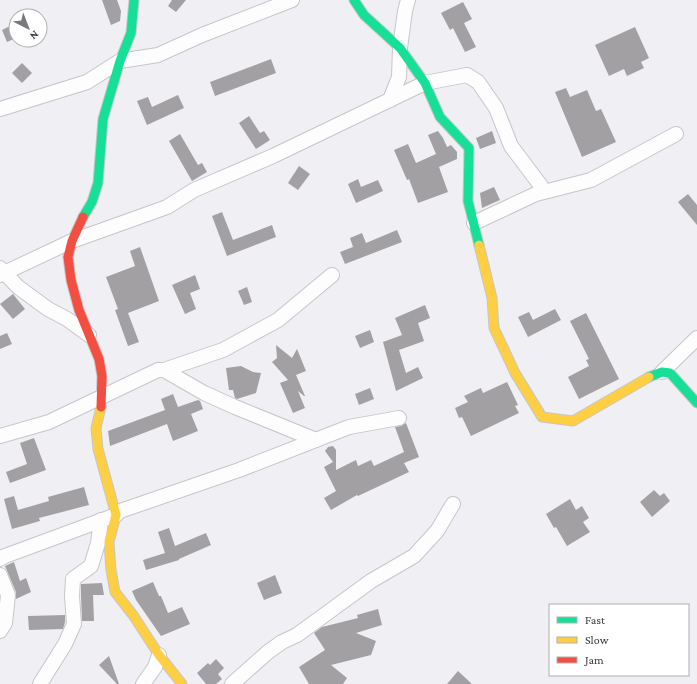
<svg xmlns="http://www.w3.org/2000/svg" width="697" height="684" font-family="'Crimson Pro',serif">
<style>
.building{fill:#a2a0a3}
.lines{fill:none;stroke-linecap:round;stroke-linejoin:round}
.street-casing{stroke:#c6c6ca;stroke-width:16}
.fast-casing{stroke:#c6c6ca;stroke-width:11}
.slow-casing{stroke:#c6c6ca;stroke-width:11}
.jam-casing{stroke:#c6c6ca;stroke-width:11}
.street{stroke:#fdfdfd;stroke-width:14}
.fast{stroke:#16e098;stroke-width:9}
.slow{stroke:#ffcf43;stroke-width:9}
.jam{stroke:#f24e42;stroke-width:9}
</style>
<rect width="100%" height="100%" fill="#efeff4"/>
<!-- building -->
<g class="building">
<polygon points="102,0 117,0 121,11 120,21 111,25"/>
<polygon points="172,0 186,0 176,12 168,6"/>
<polygon points="463,2 472,19 464,23 476,47 465,52 453,28 450,30 441,13"/>
<polygon points="16,23 16,38 7,42 2,30"/>
<polygon points="635,27 649,58 641,62 644,68 627,76 624,69 609,76 595,45"/>
<polygon points="271,59 276,73 215,96 210,82"/>
<polygon points="22,63 32,73 22,83 12,73"/>
<polygon points="566,88 570,97 587,90 596,111 601,109 616,142 582,157 555,92"/>
<polygon points="178,95 184,108 147,125 137,101 148,97 152,107"/>
<polygon points="249,116 260,133 264,131 270,140 256,149 239,123"/>
<polygon points="438,131 443,138 447,147 451,145 457,152 457,159 439,167 448,192 418,203 409,179 407,180 394,150 408,144 416,163 436,154 428,135"/>
<polygon points="492,131 496,143 480,149 476,138"/>
<polygon points="180,134 198,165 202,163 207,172 192,181 169,141"/>
<polygon points="299,166 310,174 298,190 288,183"/>
<polygon points="358,179 361,187 378,180 383,191 356,203 348,184"/>
<polygon points="494,187 500,200 482,208 480,193"/>
<polygon points="688,194 697,205 697,225 678,202"/>
<polygon points="222,212 233,240 272,225 276,237 227,256 212,216"/>
<polygon points="397,230 402,242 345,264 340,252 353,247 350,238 362,233 366,243"/>
<polygon points="140,247 159,301 128,313 139,342 128,346 115,310 118,309 106,277 135,266 130,251"/>
<polygon points="195,275 200,289 190,293 196,309 185,314 172,285"/>
<polygon points="247,287 252,302 244,305 238,291"/>
<polygon points="13,294 25,309 13,319 0,304"/>
<polygon points="425,305 430,318 418,323 424,341 399,350 406,373 418,367 423,378 396,391 383,342 402,335 395,318"/>
<polygon points="555,309 561,320 528,337 518,317 529,312 533,320"/>
<polygon points="586,313 619,379 579,399 568,377 589,366 586,360 589,359 570,321"/>
<polygon points="370,330 374,342 360,348 355,336"/>
<polygon points="7,333 12,344 0,349 0,336"/>
<polygon points="276,345 292,358 297,349 306,371 296,375 305,396 304,396 298,391 305,408 293,413 280,383 288,380 272,362 277,358"/>
<polygon points="241,366 253,372 261,373 256,393 237,399 235,398 233,390 229,390 226,368"/>
<polygon points="507,382 518,405 515,406 519,413 471,436 462,417 459,418 455,408 468,402 464,396 481,388 483,393"/>
<polygon points="370,388 374,399 359,405 355,394"/>
<polygon points="173,394 178,407 198,400 200,401 203,409 191,414 198,431 173,441 167,424 110,446 108,431 165,410 161,399"/>
<polygon points="406,423 419,457 404,463 409,472 358,496 357,495 331,510 324,498 336,491 324,467 333,462 325,451 328,447 333,446 336,450 336,470 356,460 358,466 371,460 374,466 404,452 395,427 401,426"/>
<polygon points="34,438 46,470 10,483 6,472 27,464 20,443"/>
<polygon points="84,487 89,505 39,518 40,521 12,529 4,499 14,496 18,510 49,501 48,497"/>
<polygon points="654,490 660,496 664,493 670,501 652,517 640,502"/>
<polygon points="570,499 576,510 582,506 589,518 583,522 590,532 567,546 556,527 554,528 546,514"/>
<polygon points="169,528 175,546 206,533 211,545 179,559 179,560 146,570 143,560 165,553 158,532"/>
<polygon points="14,562 20,581 26,578 31,592 16,599 16,592 5,566"/>
<polygon points="275,575 282,593 264,600 257,583"/>
<polygon points="153,582 159,596 161,596 168,613 182,607 190,624 161,636 136,600 132,591"/>
<polygon points="102,583 104,595 93,595 94,621 82,621 81,596 81,584"/>
<polygon points="378,609 382,625 356,633 376,641 371,655 331,665 347,678 343,684 309,684 299,667 325,650 314,633 322,627 358,618 357,615"/>
<polygon points="65,615 65,622 63,629 29,630 28,616"/>
<polygon points="109,656 119,684 117,684 99,665"/>
<polygon points="216,659 224,668 218,674 222,679 216,684 206,684 197,673 208,663 210,665"/>
<polygon points="458,671 472,684 447,684"/>
</g>
<g class="lines">
<defs>
<g id="street">
<polyline points="390,100 399,77 400,48 405,11 408,0"/>
<polyline points="0,109 87,82 120,61 158,55 202,35 292,0"/>
<polyline points="474,223 536,194 591,180 676,134"/>
<polyline points="0,268 18,287 48,309 67,319 89,335"/>
<polyline points="0,275 72,241 167,207 194,190 273,156 425,83 467,75 478,82 496,108 511,146 541,186"/>
<polyline points="164,370 223,350 278,320 332,275"/>
<polyline points="662,372 697,338"/>
<polyline points="0,436 49,422 158,370 164,370 204,393 235,407 316,440"/>
<polyline points="0,559 5,556 116,515 120,511 239,470 349,427 399,418"/>
<polyline points="0,575 8,595 5,623 0,631"/>
<polyline points="40,684 65,644 74,624 72,596 73,579 91,566 98,543 101,520"/>
<polyline points="143,684 155,667 159,655"/>
<polyline points="232,684 268,652 282,642 297,635 371,581 414,556 437,531 453,504"/>
</g>
<g id="fast">
<polyline points="354,0 364,15 400,48 425,83 440,117 469,148 468,201 479,245"/>
<polyline points="83,217 92,202 98,183 103,119 120,61 131,33 134,0"/>
<polyline points="649,377 662,372 670,373 697,403"/>
</g>
<g id="slow">
<polyline points="479,245 492,298 494,328 515,373 542,417 573,421 649,377"/>
<polyline points="101,407 96,428 98,449 116,515 109,542 111,570 115,592 133,615 159,655 182,684"/>
</g>
<polyline id="jam" points="83,217 72,241 68,257 71,280 79,310 99,359 102,376 101,407"/>
</defs>
<!-- street casing -->
<use href="#street" class="street-casing"/>
<!-- fast casing -->
<use href="#fast" class="fast-casing"/>
<!-- slow casing -->
<use href="#slow" class="slow-casing"/>
<!-- jam casing -->
<use href="#jam" class="jam-casing"/>
<!-- street -->
<use href="#street" class="street"/>
<!-- fast -->
<use href="#fast" class="fast"/>
<!-- slow -->
<use href="#slow" class="slow"/>
<!-- jam -->
<use href="#jam" class="jam"/>
</g>
<!-- legend -->
<rect x="549" y="604" width="140" height="72" fill="#ffffff" stroke="#afafb1"/>
<rect x="557" y="617" width="20" height="6" fill="#16e098" stroke="#afafb1"/>
<text x="585" y="624" font-size="12" fill="#38383b">Fast</text>
<rect x="557" y="637" width="20" height="6" fill="#ffcf43" stroke="#afafb1"/>
<text x="585" y="644" font-size="12" fill="#38383b">Slow</text>
<rect x="557" y="657" width="20" height="6" fill="#f24e42" stroke="#afafb1"/>
<text x="585" y="664" font-size="12" fill="#38383b">Jam</text>
<!-- north arrow -->
<g transform="translate(28 28) rotate(138)"><circle r="19" fill="#ffffff" stroke="#afafb1"/>
<path d="M0-3L7 15L0 10L-7 15Z" fill="#78787c"/>
<text y="-6" font-size="11" font-weight="bold" text-anchor="middle" fill="#38383b">N</text>
</g>
</svg>
